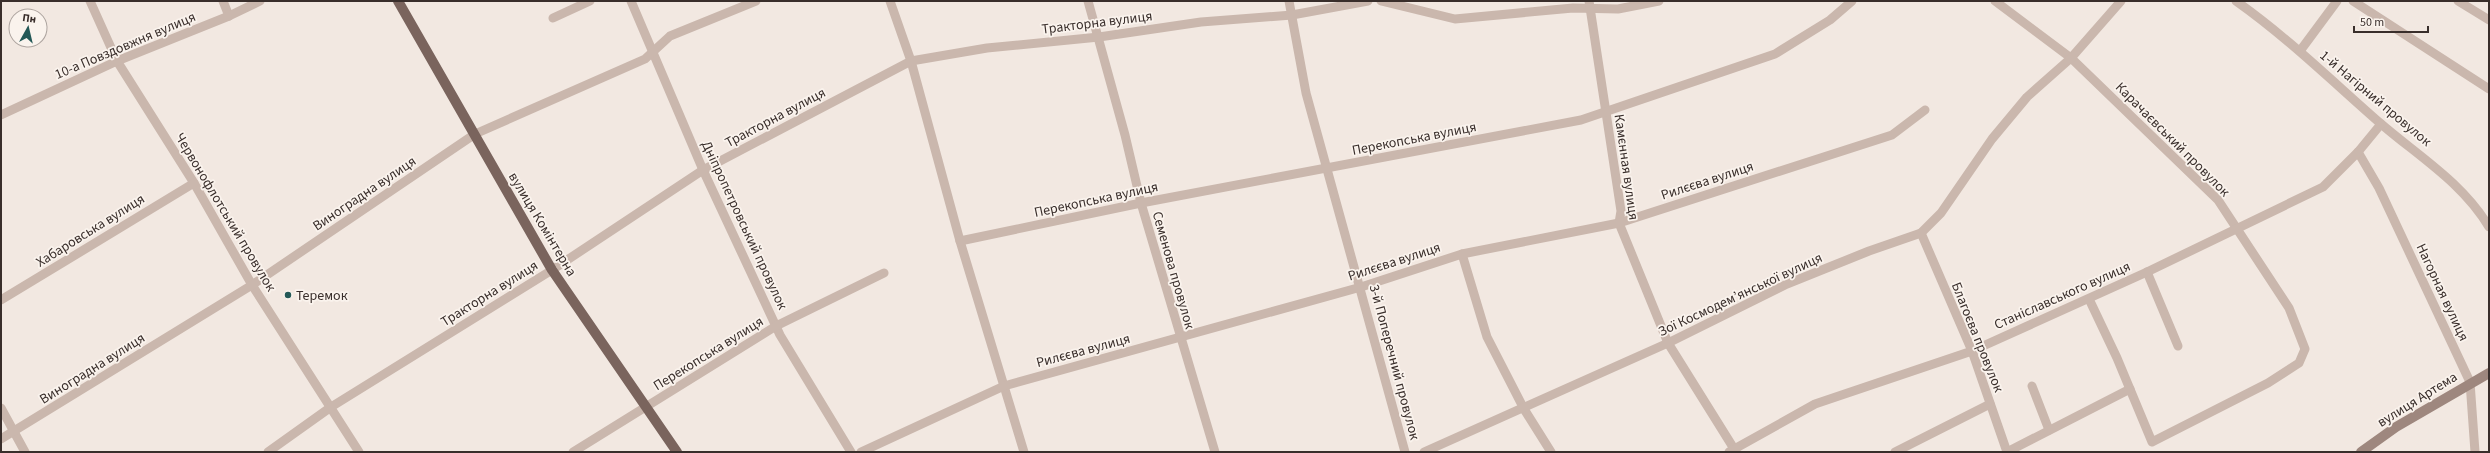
<svg xmlns="http://www.w3.org/2000/svg" width="2490" height="453" font-family="'Source Sans 3',sans-serif">
<style>
.lines{fill:none;stroke-linecap:round;stroke-linejoin:round}
.street{stroke:#cab7ad;stroke-width:9}
.secondary{stroke:#9e877e;stroke-width:10}
.primary{stroke:#7a645d;stroke-width:10}
.poi-dot{fill:#235856;stroke:#faf3ed;stroke-width:1.5}
.labels{text-anchor:middle;stroke-width:3.5;stroke-linejoin:round;paint-order:stroke}
.street-label{font-size:14px;fill:#392e2b;stroke:#faf3ed}
.poi-label{font-size:14px;fill:#392e2b;stroke:#faf3ed;text-anchor:start}
</style>
<rect width="100%" height="100%" fill="#f2e8e1"/>
<g class="lines">
<!-- street -->
<g class="street">
<polyline points="90,1 117,61 194,183 252,285 359,452"/>
<polyline points="223,1 229,16"/>
<polyline points="631,1 703,170 780,335 851,452"/>
<polyline points="890,1 911,61 960,241 1024,452"/>
<polyline points="1088,1 1125,135 1141,203 1215,452"/>
<polyline points="1289,1 1306,93 1405,452"/>
<polyline points="1381,1 1455,19 1573,8 1618,9 1659,1"/>
<polyline points="1589,1 1621,211 1619,223 1668,343 1736,452"/>
<polyline points="1995,1 2071,58 2218,200 2289,308 2305,349 2299,363 2268,383 2152,442 2117,358 2089,299"/>
<path d="M 2236,1 C 2287,37 2332,81 2380,123 C 2418,156 2462,182 2489,227"/>
<polyline points="2353,1 2489,89"/>
<polyline points="2458,1 2489,20"/>
<polyline points="553,18 590,1"/>
<polyline points="2300,51 2337,1"/>
<polyline points="1,115 117,61 229,16 260,1"/>
<polyline points="2358,152 2379,188 2470,382 2475,452"/>
<polyline points="1921,233 1972,351 2007,452"/>
<polyline points="960,241 1141,203 1581,120 1775,54 1830,20 1852,1"/>
<polyline points="1462,254 1487,337 1524,409 1551,452"/>
<polyline points="2147,272 2178,346"/>
<polyline points="1,300 194,183"/>
<polyline points="2032,386 2049,430"/>
<polyline points="1,408 25,452"/>
<polyline points="1,439 252,285 475,134 645,59 670,36 756,1"/>
<polyline points="268,452 331,407 552,270 703,170 911,61 987,48 1099,37 1201,22 1292,15 1368,1"/>
<polyline points="573,452 776,326 884,273"/>
<polyline points="861,452 1004,386 1361,287 1462,254 1619,223 1892,135 1925,110"/>
<polyline points="1424,452 1668,343 1787,284 1869,251 1921,233 1941,213 1992,139 2027,97 2071,58 2121,1"/>
<polyline points="1729,452 1815,404 1972,351 2147,272 2323,187 2358,152 2381,124"/>
<polyline points="1895,452 1990,404"/>
<polyline points="2007,452 2130,389"/>
</g>
<!-- secondary -->
<polyline class="secondary" points="2361,452 2396,427 2489,373"/>
<!-- primary -->
<polyline class="primary" points="398,1 552,270 677,452"/>
</g>
<!-- markers -->
<circle class="poi-dot" cx="288" cy="295" r="4"/>
<g class="labels">
<!-- street labels -->
<g class="street-label">
<text transform="translate(1097 22) rotate(-7)" y="5">Тракторна вулиця</text>
<text transform="translate(125 45) rotate(-23)" y="5">10-а Повздовжня вулиця</text>
<text transform="translate(2376 98) rotate(40)" y="5">1-й Нагірний провулок</text>
<text transform="translate(775 117) rotate(-28)" y="5">Тракторна вулиця</text>
<text transform="translate(1414 138) rotate(-11)" y="5">Перекопська вулиця</text>
<text transform="translate(2173 139) rotate(45)" y="5">Карачаєвський провулок</text>
<text transform="translate(1627 167) rotate(82)" y="5">Камєнная вулиця</text>
<text transform="translate(1707 180) rotate(-18)" y="5">Рилєєва вулиця</text>
<text transform="translate(364 193) rotate(-34)" y="5">Виноградна вулиця</text>
<text transform="translate(1096 199) rotate(-12)" y="5">Перекопська вулиця</text>
<text transform="translate(226 212) rotate(59)" y="5">Червонофлотський провулок</text>
<text transform="translate(543 224) rotate(59)" y="5">вулиця Комінтерна</text>
<text transform="translate(745 225) rotate(65)" y="5">Дніпропетровський провулок</text>
<text transform="translate(90 230) rotate(-32)" y="5">Хабаровська вулиця</text>
<text transform="translate(1394 261) rotate(-18)" y="5">Рилєєва вулиця</text>
<text transform="translate(1174 270) rotate(74)" y="5">Семенова провулок</text>
<text transform="translate(2443 292) rotate(65)" y="5">Нагорная вулиця</text>
<text transform="translate(489 293) rotate(-32)" y="5">Тракторна вулиця</text>
<text transform="translate(1740 294) rotate(-25)" y="5">Зої Космодем’янської вулиця</text>
<text transform="translate(2062 295) rotate(-24)" y="5">Станіславського вулиця</text>
<text transform="translate(1978 337) rotate(68)" y="5">Благоєва провулок</text>
<text transform="translate(1083 350) rotate(-15)" y="5">Рилєєва вулиця</text>
<text transform="translate(708 353) rotate(-32)" y="5">Перекопська вулиця</text>
<text transform="translate(1395 362) rotate(75)" y="5">3-й Поперечний провулок</text>
<text transform="translate(92 368) rotate(-32)" y="5">Виноградна вулиця</text>
<text transform="translate(2417 399) rotate(-32)" y="5">вулиця Артема</text>
</g>
<!-- poi labels -->
<g class="poi-label">
<text x="296" y="300">Теремок</text>
</g>
</g>
<!-- border -->
<rect width="2490" height="453" fill="none" stroke="#392e2b" stroke-width="4"/>
<!-- north arrow -->
<g transform="translate(28 28) rotate(8)"><circle r="19" fill="#faf3ed" stroke="#ada49f"/>
<path d="M0-3L7 15L0 10L-7 15Z" fill="#235856"/>
<text y="-6" font-size="11" font-weight="bold" text-anchor="middle" fill="#392e2b">Пн</text>
</g>
<!-- scale -->
<path d="M2354 26v6h74v-6" fill="none" stroke="#392e2b" stroke-width="2"/>
<text x="2360" y="26" font-size="12" fill="#392e2b" stroke="#faf3ed" stroke-width="3" paint-order="stroke">50 m</text>
</svg>
